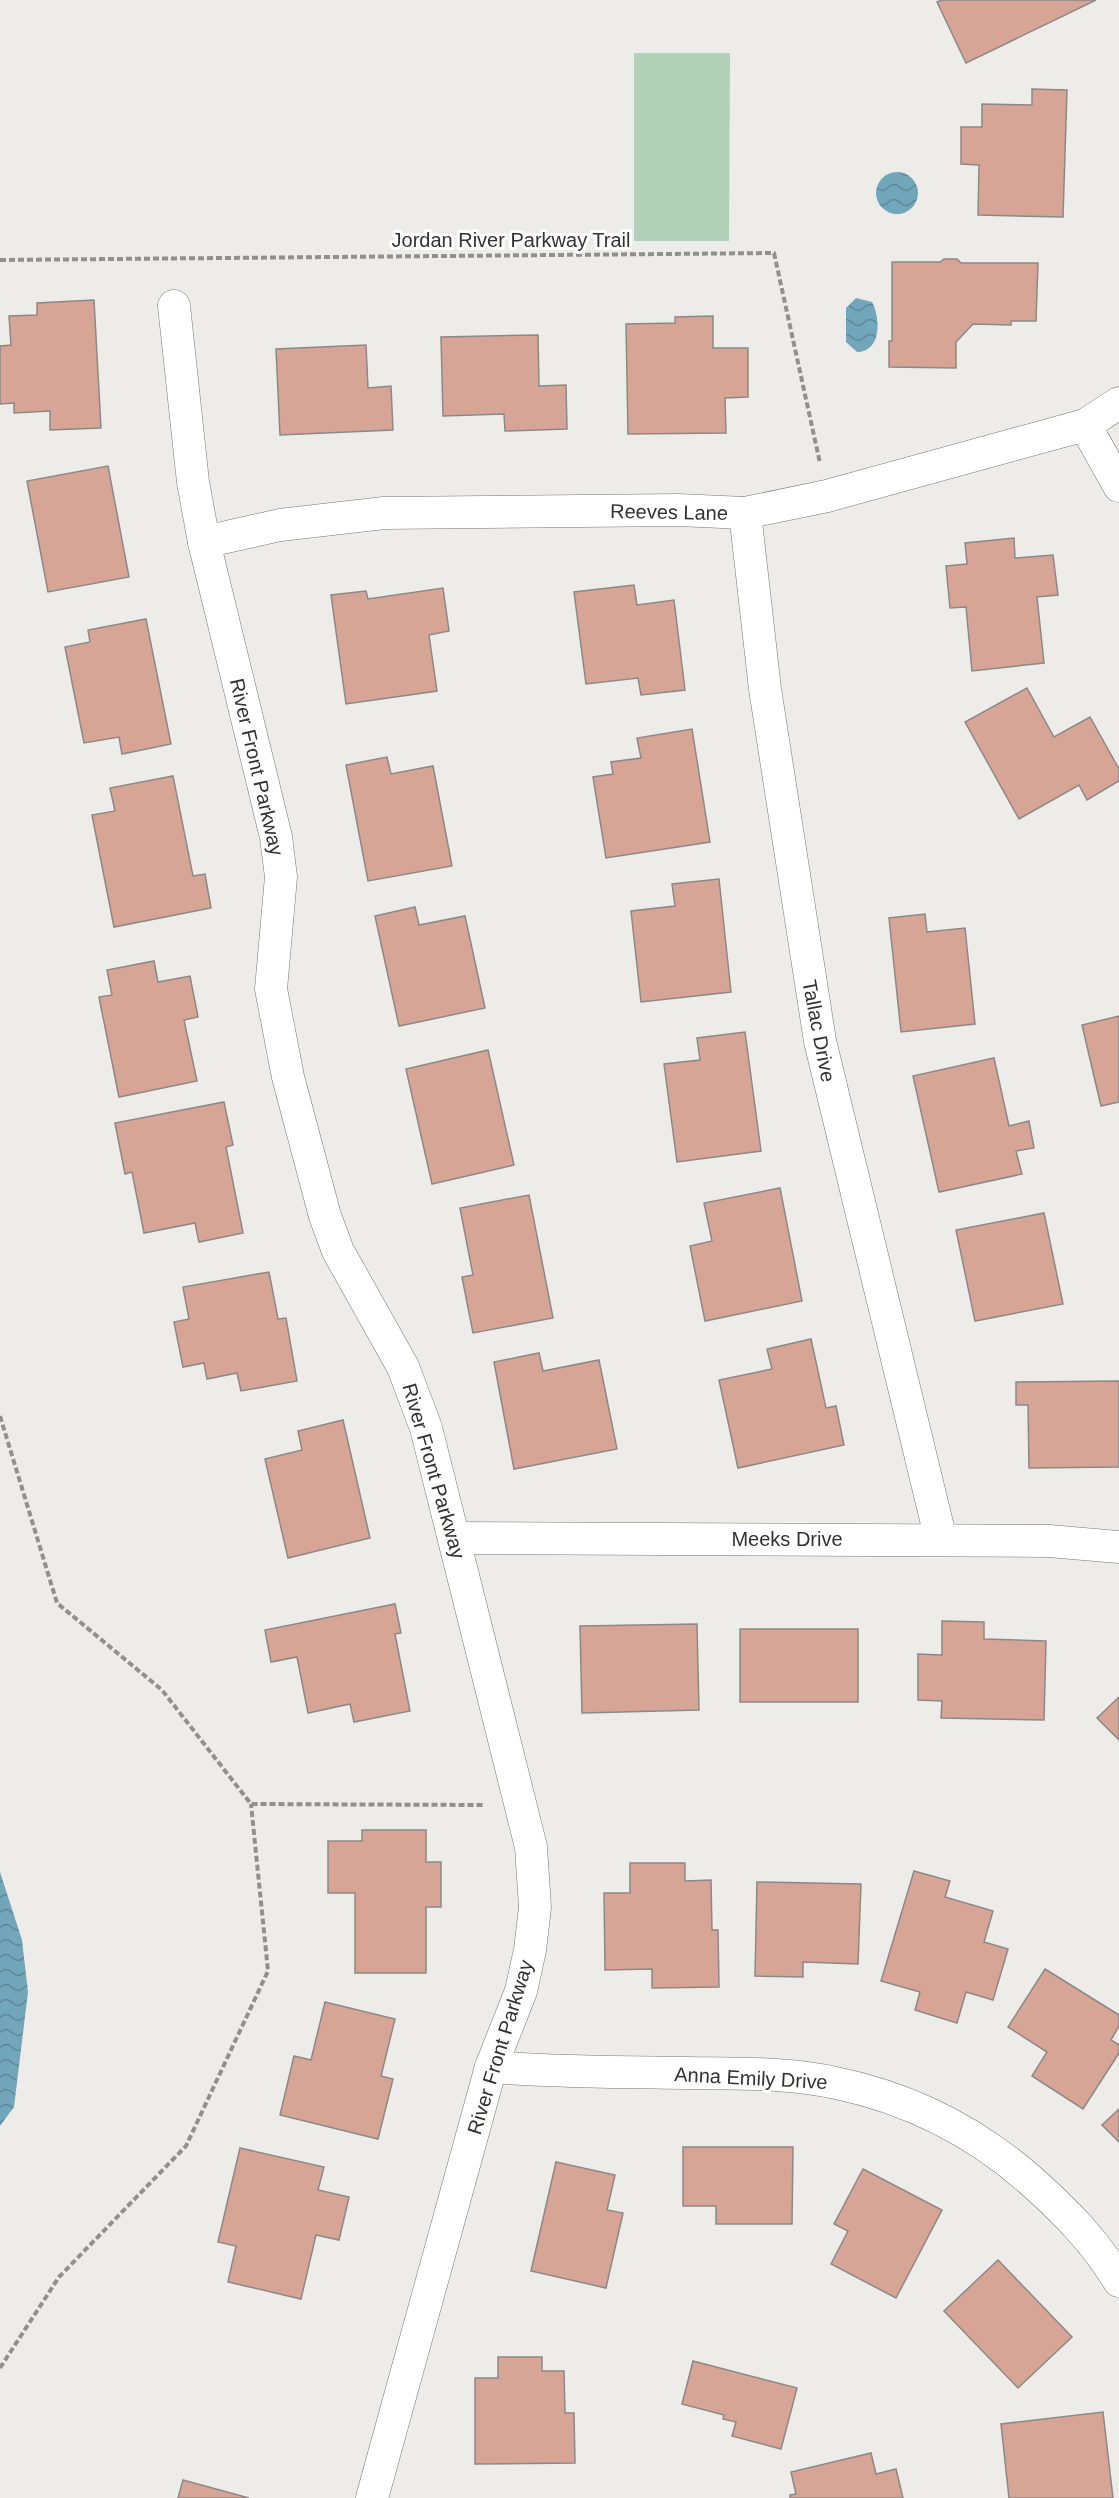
<svg xmlns="http://www.w3.org/2000/svg" width="1119" height="2498" font-family="Arial,sans-serif">
<style>
.pitch{fill:#b0d1b7}
.water{fill:url(#water-waves)}
.building{fill:#d6a596;stroke:#8d8887;stroke-width:1.5}
.lines{fill:none;stroke-linecap:round;stroke-linejoin:round}
.minor-casing{stroke:#777673;stroke-width:33}
.path{stroke:#91908e;stroke-width:4;stroke-dasharray:6 3;stroke-linecap:butt}
.minor{stroke:#fff;stroke-width:32}
.labels{text-anchor:middle;stroke-width:6;stroke-linejoin:round;paint-order:stroke}
.street-label{font-size:20px;fill:#333231;stroke:#fff}
</style>
<defs>
<pattern id="water-waves" width="16" height="10" patternUnits="userSpaceOnUse" patternTransform="scale(1.5)"><rect width="16" height="10" fill="#72a6ba"/><path d="M0 5q4-4 8 0t8 0" fill="none" stroke="#5e8898"/></pattern>
</defs>
<rect width="100%" height="100%" fill="#edece8"/>
<!-- pitch -->
<polygon class="pitch" points="634,53 730,53 729,241 634,241"/>
<!-- water -->
<g class="water">
<circle cx="897" cy="193" r="21"/>
<path d="M 856,298 L 872,302 C 881,319 881,352 857,352 L 846,342 L 846,308 Z"/>
<polygon points="0,1872 22,1940 28,1992 14,2107 0,2126"/>
</g>
<!-- building -->
<g class="building">
<polygon points="942,0 1096,0 966,63 937,2"/>
<polygon points="1032,89 1067,90 1063,217 978,215 979,165 961,164 961,127 982,127 982,104 1032,105"/>
<polygon points="944,259 957,259 961,263 1038,263 1036,321 1011,321 1011,325 973,324 956,342 956,368 889,367 889,341 892,341 892,262 940,262"/>
<polygon points="94,300 101,428 50,430 50,411 14,413 14,403 0,404 0,346 11,345 9,316 37,315 37,303"/>
<polygon points="713,316 713,348 748,348 748,397 725,398 726,433 628,434 626,324 675,323 675,317"/>
<polygon points="538,335 539,386 566,385 567,429 505,431 504,414 443,416 441,337"/>
<polygon points="366,345 368,388 391,386 393,430 280,435 276,349"/>
<polygon points="108,466 129,577 48,592 27,481"/>
<polygon points="1014,538 1015,558 1053,555 1058,595 1037,597 1044,663 972,671 966,607 950,608 946,566 967,564 965,543"/>
<polygon points="634,585 637,605 674,600 685,690 641,695 638,678 586,684 574,592"/>
<polygon points="443,588 449,631 429,635 437,691 346,704 331,595 366,591 368,599"/>
<polygon points="146,619 171,744 122,754 119,737 84,743 65,647 90,642 88,630"/>
<polygon points="1027,688 1054,737 1090,717 1119,769 1119,781 1087,800 1079,785 1019,819 965,722"/>
<polygon points="692,729 710,842 606,858 593,777 613,774 611,762 641,758 637,738"/>
<polygon points="387,757 391,774 433,766 452,866 368,881 346,765"/>
<polygon points="173,776 193,876 205,874 211,908 114,927 92,815 115,811 110,788"/>
<polygon points="719,879 731,992 641,1002 631,911 675,906 672,884"/>
<polygon points="415,907 419,925 465,916 485,1008 399,1026 375,916"/>
<polygon points="925,914 927,932 965,928 975,1024 901,1032 889,918"/>
<polygon points="154,961 158,982 190,976 198,1017 184,1020 197,1081 119,1097 99,997 112,995 107,970"/>
<polygon points="1119,1016 1119,1102 1101,1106 1082,1025"/>
<polygon points="745,1032 761,1151 677,1162 664,1064 700,1060 697,1038"/>
<polygon points="488,1050 514,1165 432,1184 406,1069"/>
<polygon points="994,1058 1009,1126 1029,1121 1034,1148 1016,1151 1022,1174 939,1192 913,1076"/>
<polygon points="224,1102 233,1145 226,1147 243,1233 199,1242 195,1223 144,1233 132,1172 125,1174 115,1123"/>
<polygon points="780,1188 802,1301 705,1321 690,1246 712,1241 704,1203"/>
<polygon points="529,1195 553,1318 473,1333 462,1277 473,1275 460,1208"/>
<polygon points="1044,1213 1063,1304 975,1321 956,1230"/>
<polygon points="269,1272 278,1319 286,1318 297,1381 241,1391 237,1373 207,1379 204,1363 183,1367 174,1322 189,1319 183,1287"/>
<polygon points="811,1339 826,1408 836,1406 844,1445 738,1468 719,1380 772,1369 767,1349"/>
<polygon points="539,1353 543,1371 599,1360 617,1449 514,1469 494,1362"/>
<polygon points="1119,1381 1119,1467 1029,1468 1028,1405 1016,1405 1016,1382"/>
<polygon points="343,1420 370,1538 288,1558 265,1459 302,1450 298,1431"/>
<polygon points="395,1604 401,1633 395,1634 410,1711 354,1722 350,1704 308,1713 297,1657 271,1662 265,1630"/>
<polygon points="942,1621 984,1622 984,1639 1046,1641 1044,1720 941,1718 942,1701 918,1700 918,1654 942,1655"/>
<polygon points="697,1624 699,1710 582,1713 580,1626"/>
<rect x="740" y="1629" width="118" height="73"/>
<polygon points="1119,1697 1119,1740 1097,1718"/>
<polygon points="362,1830 426,1830 426,1862 441,1862 441,1907 426,1907 426,1973 355,1973 355,1893 328,1893 328,1841 362,1841"/>
<polygon points="630,1863 685,1863 685,1881 711,1880 712,1930 718,1930 719,1987 652,1988 652,1969 605,1970 604,1893 630,1893"/>
<polygon points="914,1871 950,1881 945,1897 993,1911 984,1942 1008,1949 993,2000 966,1992 957,2023 915,2010 920,1992 881,1981"/>
<polygon points="757,1882 861,1884 858,1964 803,1962 803,1977 755,1976"/>
<polygon points="1045,1969 1119,2015 1119,2026 1111,2040 1119,2045 1119,2053 1083,2109 1032,2076 1047,2052 1008,2027"/>
<polygon points="325,2002 395,2019 381,2076 393,2079 378,2139 280,2115 294,2056 311,2060"/>
<polygon points="1119,2109 1119,2142 1102,2125"/>
<polygon points="683,2147 793,2147 792,2224 716,2224 716,2206 683,2206"/>
<polygon points="240,2148 324,2167 318,2190 349,2197 339,2240 316,2235 301,2299 228,2282 236,2246 218,2242"/>
<polygon points="556,2162 615,2175 607,2210 623,2213 606,2288 531,2271"/>
<polygon points="863,2169 942,2210 896,2298 831,2264 848,2231 834,2224"/>
<polygon points="998,2260 1072,2337 1018,2388 944,2311"/>
<polygon points="498,2357 542,2357 542,2371 564,2371 565,2413 574,2413 575,2463 475,2464 475,2378 498,2378"/>
<polygon points="693,2361 797,2388 781,2449 732,2436 736,2422 723,2419 724,2415 682,2404"/>
<polygon points="1103,2412 1113,2498 1009,2498 1001,2424"/>
<polygon points="871,2453 876,2474 896,2469 903,2498 790,2498 790,2495 796,2494 791,2472"/>
<polygon points="183,2480 249,2498 178,2498"/>
</g>
<g class="lines">
<defs>
<g id="minor">
<polyline points="174,306 193,482 204,542 276,837 281,877 271,989 288,1077 325,1216 338,1251 403,1367 426,1428 531,1847 535,1907 530,1950 521,1991 491,2067 372,2498"/>
<polyline points="1085,425 1119,486"/>
<polyline points="745,513 765,689 820,1041 941,1540"/>
<polyline points="204,542 280,525 384,513 678,510 745,513 827,496 1085,425 1119,403"/>
<polyline points="454,1538 1049,1541 1119,1547"/>
<path d="M 491,2067 C 556,2072 621,2072 687,2073 C 736,2074 787,2072 836,2083 C 908,2098 974,2131 1029,2179 C 1064,2210 1095,2241 1119,2281"/>
</g>
</defs>
<!-- minor casing -->
<use href="#minor" class="minor-casing"/>
<!-- path -->
<g class="path">
<polyline points="0,260 774,253 820,463"/>
<polyline points="0,1416 57,1603 162,1690 251,1804 484,1805"/>
<polyline points="0,2368 59,2277 186,2146 268,1971 251,1804"/>
</g>
<!-- minor -->
<use href="#minor" class="minor"/>
</g>
<g class="labels">
<!-- street labels -->
<g class="street-label">
<text x="511" y="247">Jordan River Parkway Trail</text>
<text transform="translate(669 512) rotate(1)" y="7">Reeves Lane</text>
<text transform="translate(257 767) rotate(77)" y="7">River Front Parkway</text>
<text transform="translate(819 1031) rotate(79)" y="7">Tallac Drive</text>
<text transform="translate(434 1471) rotate(74)" y="7">River Front Parkway</text>
<text x="787" y="1546">Meeks Drive</text>
<text transform="translate(500 2047) rotate(-73)" y="7">River Front Parkway</text>
<text transform="translate(751 2078) rotate(3)" y="7">Anna Emily Drive</text>
</g>
</g>
</svg>
